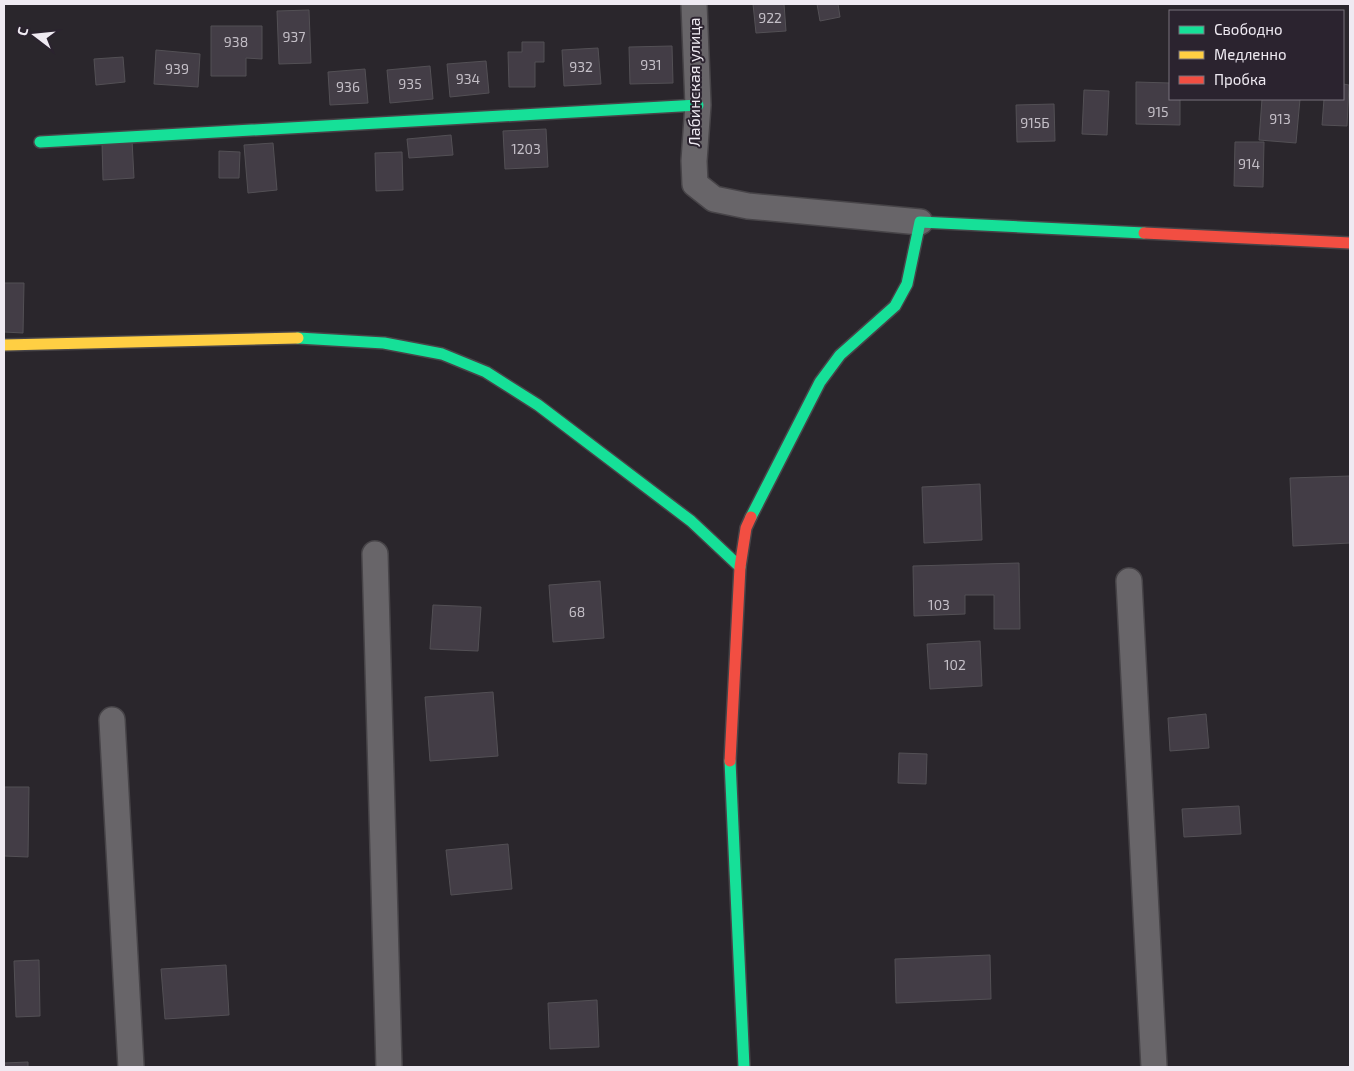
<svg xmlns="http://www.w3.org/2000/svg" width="1354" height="1071" font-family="'Exo 2',sans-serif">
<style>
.building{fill:#433d46;stroke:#535055}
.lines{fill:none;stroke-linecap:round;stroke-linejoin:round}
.street-casing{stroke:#474448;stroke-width:28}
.fast-casing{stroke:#474448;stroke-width:14}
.slow-casing{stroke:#474448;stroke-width:14}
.jam-casing{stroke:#474448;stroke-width:14}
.street{stroke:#686569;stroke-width:25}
.fast{stroke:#16e098;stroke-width:11}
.slow{stroke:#ffcf43;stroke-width:11}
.jam{stroke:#f24e42;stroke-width:11}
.labels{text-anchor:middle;stroke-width:4;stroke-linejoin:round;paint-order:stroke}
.number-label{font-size:14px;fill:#c4bfc7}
.street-label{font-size:16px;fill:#efeaf2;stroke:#2b232f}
</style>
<rect width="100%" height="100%" fill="#2a262c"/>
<!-- building -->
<g class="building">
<polygon points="753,4 784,4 786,31 756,33"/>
<polygon points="817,4 838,4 840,17 820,21"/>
<polygon points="309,10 311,63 279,64 277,11"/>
<polygon points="211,26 262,26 262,59 246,58 246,76 211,76"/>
<polygon points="522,42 544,42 544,62 535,62 535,87 509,87 508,52 522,52"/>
<polygon points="672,46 673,83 630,84 629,47"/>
<polygon points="598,48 601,84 564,86 562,50"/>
<polygon points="156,50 200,54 198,87 154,84"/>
<polygon points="123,57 125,82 96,85 94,59"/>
<polygon points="486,61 489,93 450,97 447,64"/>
<polygon points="430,66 433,99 390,103 387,70"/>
<polygon points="365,69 368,103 330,105 328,72"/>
<polygon points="1136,82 1170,83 1170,99 1180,99 1180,125 1136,124"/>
<polygon points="1343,84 1349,85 1347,126 1322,125 1324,99 1343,99"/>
<polygon points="1084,90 1109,91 1107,135 1082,134"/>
<polygon points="1262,99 1300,99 1296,143 1259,140"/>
<polygon points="1054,104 1055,141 1017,142 1016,105"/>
<polygon points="546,129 548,167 505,169 503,131"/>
<polygon points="451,135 453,155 409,158 407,139"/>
<polygon points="132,140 134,178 103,180 102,142"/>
<polygon points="1235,142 1264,142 1263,187 1234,186"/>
<polygon points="273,143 277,190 248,193 244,145"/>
<polygon points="219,151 240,152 239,178 219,178"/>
<polygon points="402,152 403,190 376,191 375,153"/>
<polygon points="4,283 24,283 23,333 4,332"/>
<polygon points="1350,476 1350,543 1293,546 1290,478"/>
<polygon points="980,484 982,540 924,543 922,487"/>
<polygon points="1019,563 1020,629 994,629 994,595 965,595 965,614 914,616 913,566"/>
<polygon points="600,581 604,638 553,642 549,585"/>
<polygon points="433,605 481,607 478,651 430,649"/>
<polygon points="980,641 982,686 930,689 927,644"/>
<polygon points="493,692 498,756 430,761 425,697"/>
<polygon points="1206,714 1209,748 1170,751 1168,718"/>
<polygon points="899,753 927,754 926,784 898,783"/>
<polygon points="4,787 29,787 28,857 4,856"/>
<polygon points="1239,806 1241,834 1184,837 1182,809"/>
<polygon points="508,844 512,889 451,895 446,850"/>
<polygon points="990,955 991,999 896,1003 895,959"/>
<polygon points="39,960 40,1016 16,1017 14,961"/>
<polygon points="226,965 229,1015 165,1019 161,969"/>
<polygon points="597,1000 599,1047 550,1049 548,1003"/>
<polygon points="28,1062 28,1067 4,1067 4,1063"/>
</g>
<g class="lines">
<defs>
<g id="street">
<polyline points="694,4 698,105 694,161 695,184 714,199 748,206 920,222"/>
<polyline points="375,554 389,1067"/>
<polyline points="1129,581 1154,1067"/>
<polyline points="112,720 131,1067"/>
</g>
<g id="fast">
<polyline points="40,142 698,105"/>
<polyline points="298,338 384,343 442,354 486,372 538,405 691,521 740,567"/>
<polyline points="751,517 820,382 840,355 895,306 907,284 920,222 1144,233"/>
<polyline points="730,761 744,1067"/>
</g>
<polyline id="slow" points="4,345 298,338"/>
<g id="jam">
<polyline points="1144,233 1350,243"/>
<polyline points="730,761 740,567 746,528 751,517"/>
</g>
</defs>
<!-- street casing -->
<use href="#street" class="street-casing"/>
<!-- fast casing -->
<use href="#fast" class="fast-casing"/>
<!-- slow casing -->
<use href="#slow" class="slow-casing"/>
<!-- jam casing -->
<use href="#jam" class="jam-casing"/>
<!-- street -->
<use href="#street" class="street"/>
<!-- fast -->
<use href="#fast" class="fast"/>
<!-- slow -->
<use href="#slow" class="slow"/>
<!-- jam -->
<use href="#jam" class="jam"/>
</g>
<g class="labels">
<!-- number labels -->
<g class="number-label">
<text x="770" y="23">922</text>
<text x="294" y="42">937</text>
<text x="236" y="47">938</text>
<text x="651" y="70">931</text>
<text x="581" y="72">932</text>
<text x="177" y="74">939</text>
<text x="468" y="84">934</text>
<text x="410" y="89">935</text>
<text x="348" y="92">936</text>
<text x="1158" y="117">915</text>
<text x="1280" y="124">913</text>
<text x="1035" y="128">915Б</text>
<text x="526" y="154">1203</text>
<text x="1249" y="169">914</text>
<text x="939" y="610">103</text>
<text x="577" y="617">68</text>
<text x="955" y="670">102</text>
</g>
<!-- street labels -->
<g class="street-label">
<text transform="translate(694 82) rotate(-90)" y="6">Лабинская улица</text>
</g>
</g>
<!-- border -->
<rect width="1354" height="1071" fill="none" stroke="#efeaf2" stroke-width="10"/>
<!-- legend -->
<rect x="1169" y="10" width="175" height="90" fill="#2b232f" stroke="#79737d"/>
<rect x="1179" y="26" width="25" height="8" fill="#16e098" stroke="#79737d"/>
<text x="1214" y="35" font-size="15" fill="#efeaf2">Свободно</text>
<rect x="1179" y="51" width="25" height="8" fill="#ffcf43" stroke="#79737d"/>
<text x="1214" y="60" font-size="15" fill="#efeaf2">Медленно</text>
<rect x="1179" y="76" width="25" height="8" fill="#f24e42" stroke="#79737d"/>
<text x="1214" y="85" font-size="15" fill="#efeaf2">Пробка</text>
<!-- north arrow -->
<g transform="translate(35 35) rotate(286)" stroke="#2b232f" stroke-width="4" paint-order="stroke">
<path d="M0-4L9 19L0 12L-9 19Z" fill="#efeaf2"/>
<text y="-8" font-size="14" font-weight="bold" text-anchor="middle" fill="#efeaf2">С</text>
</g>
</svg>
